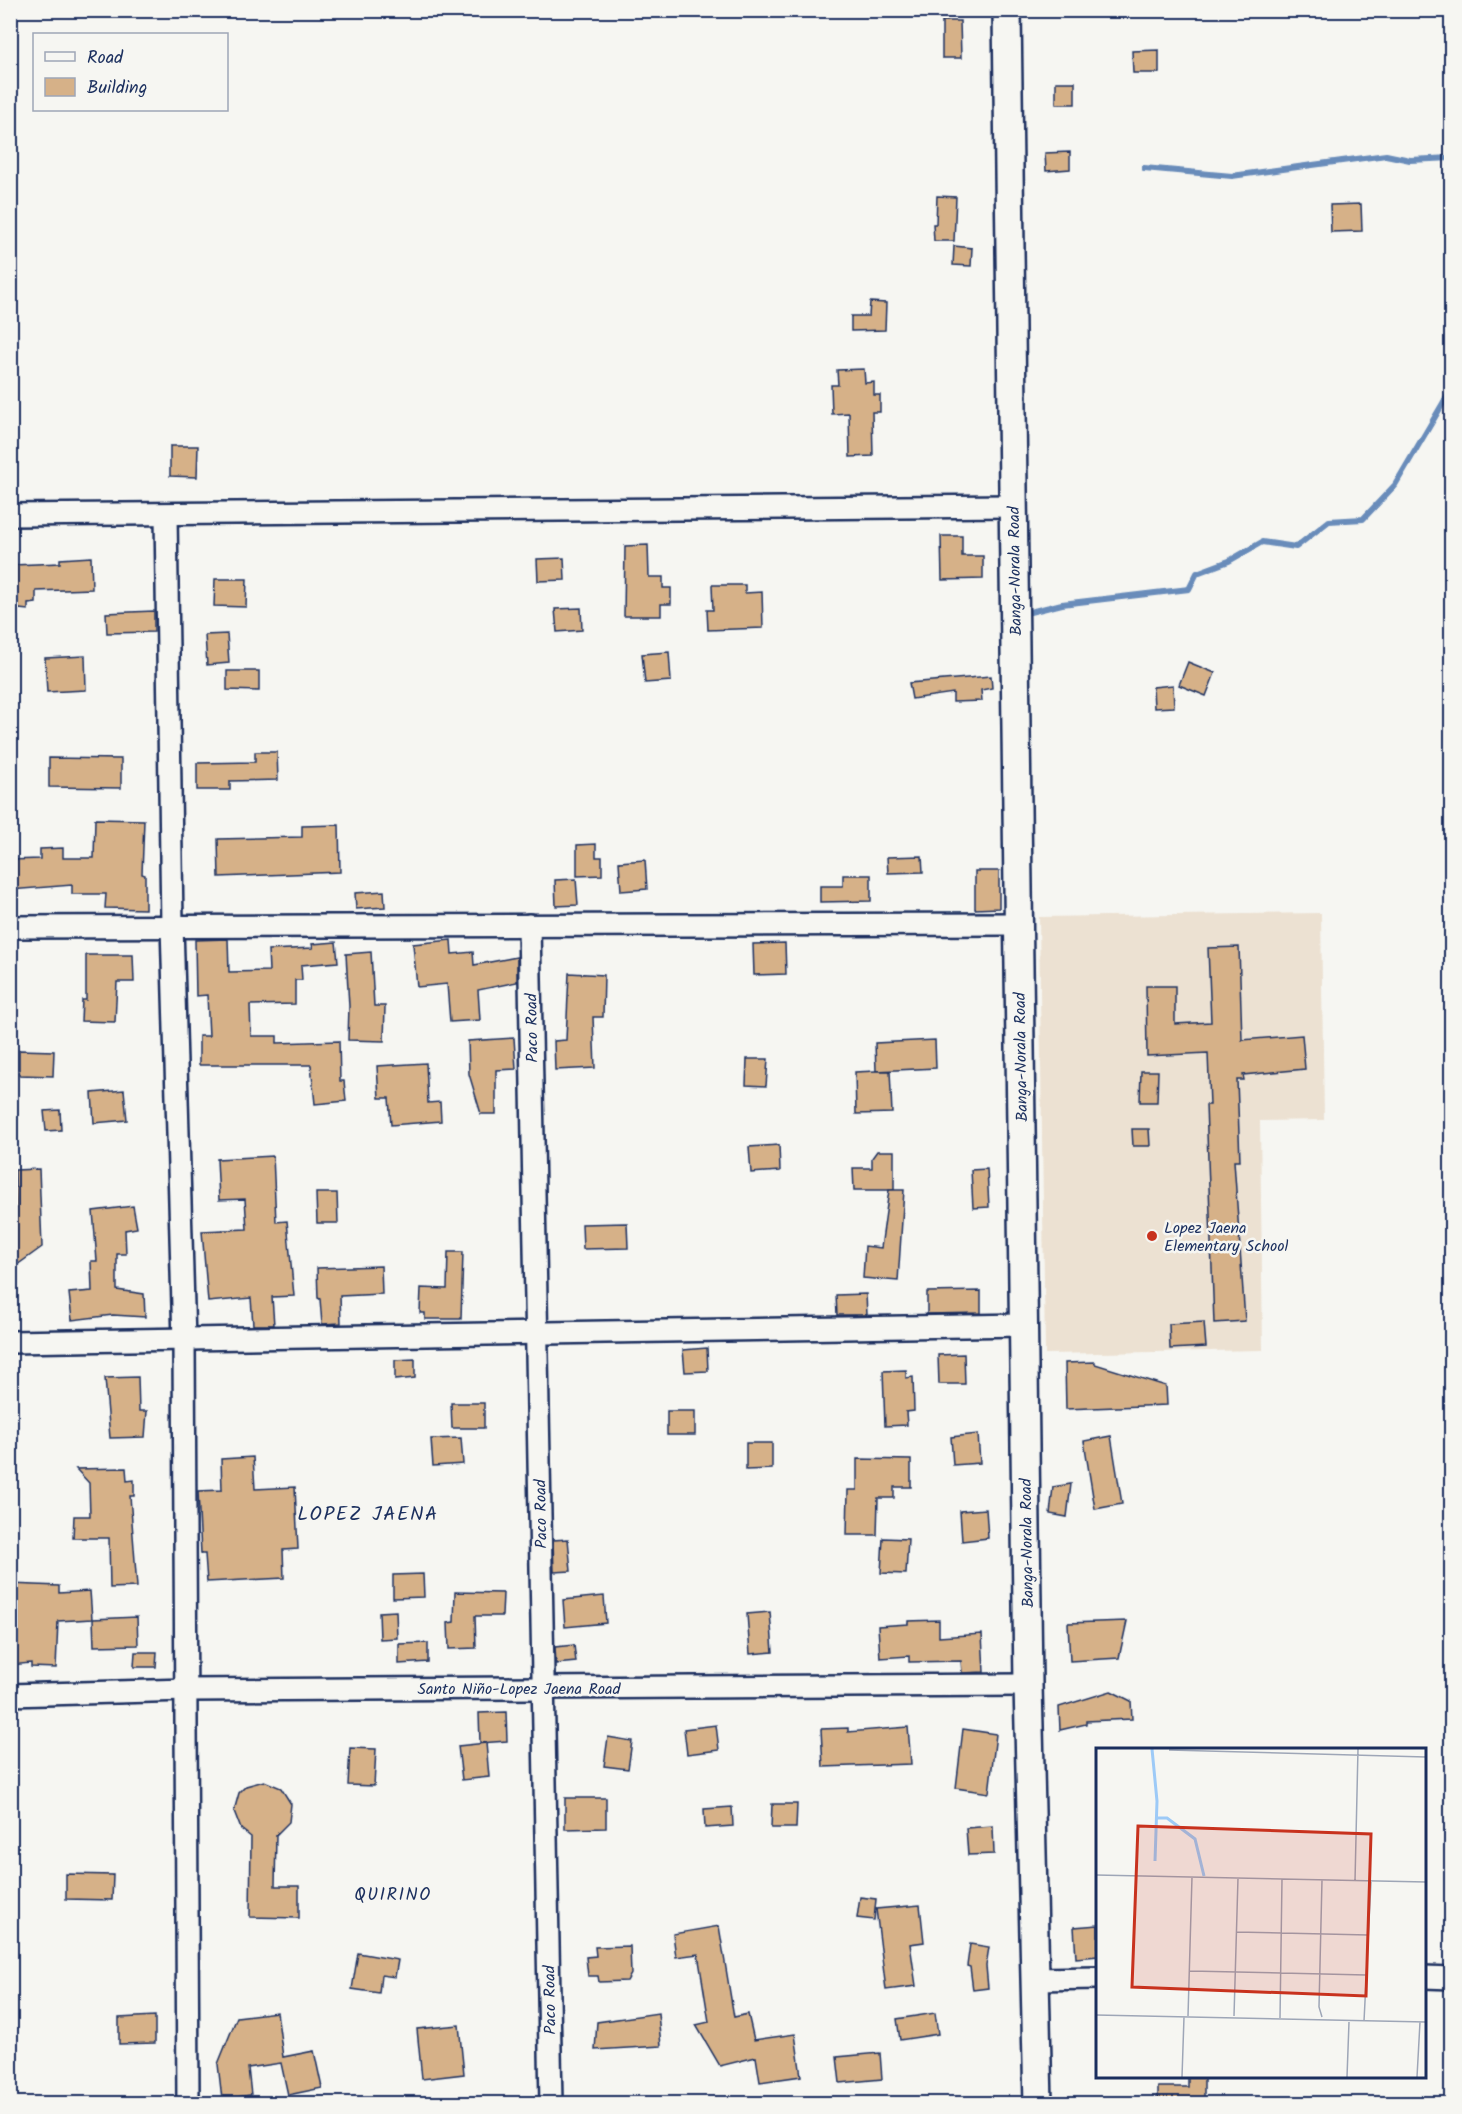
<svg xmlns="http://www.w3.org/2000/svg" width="1462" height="2114" font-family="Kalam,sans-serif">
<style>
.built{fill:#ece1d2}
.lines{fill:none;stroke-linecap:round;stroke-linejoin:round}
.stream{stroke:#698cba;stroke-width:6}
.building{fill:#d6b188;stroke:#1b2f5e;stroke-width:1.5}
.minor-casing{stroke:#1b2f5e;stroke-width:26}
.major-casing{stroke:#1b2f5e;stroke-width:32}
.minor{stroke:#f6f6f2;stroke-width:21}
.major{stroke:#f6f6f2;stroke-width:27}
.poi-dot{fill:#c8321e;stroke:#f6f6f2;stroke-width:2}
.labels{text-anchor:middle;stroke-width:5;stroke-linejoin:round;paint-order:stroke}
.street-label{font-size:16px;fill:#1b2f5e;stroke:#f6f6f2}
.poi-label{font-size:16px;fill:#1b2f5e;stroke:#f6f6f2;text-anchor:start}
.neighbourhood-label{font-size:18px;letter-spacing:1.5px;fill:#1b2f5e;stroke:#f6f6f2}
.quarter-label{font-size:20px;letter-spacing:1.5px;fill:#1b2f5e;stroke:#f6f6f2}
.inset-river{fill:none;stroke:#9dcaf7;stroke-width:3}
.inset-road{fill:none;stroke:#9ea6b7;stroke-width:1.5}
.view{fill:#c8321e;fill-opacity:0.15;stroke:#c8321e;stroke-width:3}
.inset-edge{fill:none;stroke:#1b2f5e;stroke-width:3}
</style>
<rect width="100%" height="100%" fill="#f6f6f2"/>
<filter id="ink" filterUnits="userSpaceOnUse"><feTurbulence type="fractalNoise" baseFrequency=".0167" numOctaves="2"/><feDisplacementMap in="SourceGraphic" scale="12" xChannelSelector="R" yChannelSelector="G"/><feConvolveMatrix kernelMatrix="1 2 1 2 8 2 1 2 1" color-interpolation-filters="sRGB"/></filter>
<g filter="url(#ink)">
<!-- built -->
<polygon class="built" points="1321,913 1324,1120 1260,1121 1263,1350 1045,1354 1039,917"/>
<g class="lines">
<!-- stream -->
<g class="stream">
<polyline points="1144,168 1232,176 1386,155 1410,160 1452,158"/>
<polyline points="1026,613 1062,604 1189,589 1197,573 1229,561 1262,542 1296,547 1329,521 1363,519 1395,485 1452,388"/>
</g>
</g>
<!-- building -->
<g class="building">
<polygon points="942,21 960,21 961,58 942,58"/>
<polygon points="1159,50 1159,73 1133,73 1132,51"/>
<rect x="1056" y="82" width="19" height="22"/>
<polygon points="1070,152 1070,169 1046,171 1045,153"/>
<polygon points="937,196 956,197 954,241 934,241 933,224 936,224"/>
<polygon points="1361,204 1362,231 1331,232 1330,205"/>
<polygon points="954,246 972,248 971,266 953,265"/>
<polygon points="870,302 886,303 885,330 851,331 851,316 869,316"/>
<polygon points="864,369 865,383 874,382 874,395 880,395 880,412 872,412 873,456 850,457 849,413 832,414 831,385 838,385 837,370"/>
<polygon points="170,446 198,446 197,477 170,476"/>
<polygon points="941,536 962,536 962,556 983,556 983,579 942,580"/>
<polygon points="648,545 649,577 663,577 663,588 671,588 671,604 661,604 661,616 624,616 625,546"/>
<polygon points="91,557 92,589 36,591 36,603 28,604 28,610 10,608 13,565 60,563 60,559"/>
<polygon points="564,558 565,580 538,581 537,559"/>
<polygon points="215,579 247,579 246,607 214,606"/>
<polygon points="712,585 745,585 745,593 762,592 763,628 708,630 707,610 713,610"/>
<polygon points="581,608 582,630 557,632 555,609"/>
<polygon points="154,611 154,632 107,633 106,613"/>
<polygon points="227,634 229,663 207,665 205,635"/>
<polygon points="669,652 671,681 645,683 642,654"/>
<polygon points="85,656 86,690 47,692 45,658"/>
<polygon points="1188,662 1215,673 1206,696 1179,685"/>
<polygon points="227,671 259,671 259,691 227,690"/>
<polygon points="991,676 992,688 981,690 982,701 953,702 953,693 912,699 909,683"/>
<polygon points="1173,685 1174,707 1154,708 1153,687"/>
<polygon points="255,752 277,752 278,780 230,781 230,790 197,790 197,763 255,762"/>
<polygon points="49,758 121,759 121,788 49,787"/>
<polygon points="95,819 144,820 142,874 145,875 145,909 105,908 106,894 72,894 72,885 10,890 10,860 40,859 40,849 63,848 63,858 94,858"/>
<polygon points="339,825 340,872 219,877 218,839 302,837 302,826"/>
<polygon points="596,844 596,857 602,857 602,875 577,876 577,845"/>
<polygon points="922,856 923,872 888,873 887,857"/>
<polygon points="645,860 647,889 621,891 619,862"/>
<polygon points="975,871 999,871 999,908 975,909"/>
<polygon points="843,875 871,875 871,901 820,902 820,886 843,886"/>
<polygon points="576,879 578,905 556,906 555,880"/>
<polygon points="384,891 385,907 356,909 355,893"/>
<polygon points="228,939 229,972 269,971 268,950 313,948 312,944 336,942 338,962 301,965 302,980 295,980 295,1004 250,1005 251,1036 277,1036 277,1043 339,1041 340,1081 344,1081 346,1101 315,1104 311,1065 199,1065 199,1036 209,1036 207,995 196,996 195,940"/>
<polygon points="451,940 452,954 473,952 474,965 517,957 517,982 478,990 480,1020 450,1022 447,984 417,987 413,944"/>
<polygon points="785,943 786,974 754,975 753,944"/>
<polygon points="1239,947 1242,1040 1302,1035 1305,1069 1243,1075 1244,1080 1237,1080 1240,1161 1234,1161 1245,1321 1214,1323 1206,1105 1210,1105 1208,1053 1147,1056 1146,986 1175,986 1175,1024 1211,1022 1208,948"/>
<polygon points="371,952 374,1006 385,1006 384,1041 348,1040 349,1006 346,954"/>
<polygon points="86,955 133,955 134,982 117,982 115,1022 81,1021 82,1000 86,1000"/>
<polygon points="569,973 604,975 603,1017 593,1017 595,1068 555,1070 554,1041 566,1040"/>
<polygon points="514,1038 516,1069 496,1070 496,1114 481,1114 469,1074 468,1041"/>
<polygon points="935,1040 936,1068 876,1071 875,1043"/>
<polygon points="19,1050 54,1051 53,1076 19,1075"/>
<polygon points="747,1059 768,1059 766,1086 746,1085"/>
<polygon points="426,1063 428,1103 440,1102 441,1121 391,1125 389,1098 379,1098 377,1066"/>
<polygon points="876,1071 890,1071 892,1113 856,1114 855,1072"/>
<polygon points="1141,1071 1158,1071 1157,1102 1140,1102"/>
<polygon points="124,1090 127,1120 94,1123 92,1093"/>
<polygon points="60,1110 61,1130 46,1131 44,1111"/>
<polygon points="1132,1129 1149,1129 1150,1146 1133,1146"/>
<polygon points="779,1145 780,1171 751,1173 749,1147"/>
<polygon points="877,1151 894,1151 894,1190 854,1190 853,1168 872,1168 872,1158"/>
<polygon points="273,1156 276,1222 287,1221 294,1296 272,1297 274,1325 253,1325 251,1298 208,1302 202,1231 247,1229 245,1199 219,1200 217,1159"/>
<polygon points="39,1169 42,1247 10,1270 10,1209 16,1209 15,1170"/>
<polygon points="987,1169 989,1207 973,1208 971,1170"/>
<polygon points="889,1190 904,1190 898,1281 863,1278 865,1246 881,1248"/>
<polygon points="316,1193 337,1193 338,1223 317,1223"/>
<polygon points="133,1206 137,1228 125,1230 126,1254 117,1254 117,1290 144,1294 145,1317 113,1315 72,1320 69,1293 92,1291 91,1261 97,1261 93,1211"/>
<polygon points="627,1223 628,1248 583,1249 582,1224"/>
<polygon points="448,1252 463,1252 461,1319 425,1319 425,1313 420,1313 421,1288 447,1289"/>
<polygon points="381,1266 382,1294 340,1296 341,1323 322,1324 320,1299 318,1298 317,1268"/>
<polygon points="981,1291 981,1313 927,1314 927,1292"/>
<polygon points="866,1294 867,1315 837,1315 836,1295"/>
<polygon points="1204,1322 1206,1347 1170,1349 1169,1324"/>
<polygon points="707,1348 708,1371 685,1372 683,1350"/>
<polygon points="964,1354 965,1384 939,1384 938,1355"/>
<polygon points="415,1359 415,1378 395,1380 395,1360"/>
<polygon points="1095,1362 1095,1364 1166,1386 1167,1405 1066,1409 1065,1363"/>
<polygon points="906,1370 906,1378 913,1377 914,1411 906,1412 907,1425 885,1426 883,1371"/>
<polygon points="138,1377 139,1411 147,1411 145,1437 110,1438 105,1378"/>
<polygon points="451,1403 484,1403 484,1428 452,1428"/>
<rect x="667" y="1411" width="28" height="24"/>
<polygon points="978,1434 980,1463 953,1465 951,1437"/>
<polygon points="1111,1436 1122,1504 1095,1509 1084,1441"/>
<polygon points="461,1438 463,1464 433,1466 431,1439"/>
<polygon points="746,1443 772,1443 772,1469 746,1470"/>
<polygon points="253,1457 255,1489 295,1487 298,1549 283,1550 284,1578 207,1582 205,1554 201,1554 198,1491 222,1490 221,1459"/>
<polygon points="857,1459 911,1460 911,1487 894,1487 894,1498 878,1498 877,1535 847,1535 848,1490 857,1490"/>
<polygon points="126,1468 127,1481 134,1480 134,1496 130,1496 137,1587 110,1588 109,1538 73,1538 74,1516 90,1516 89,1483 76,1469"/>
<polygon points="1071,1484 1067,1517 1050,1514 1053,1487"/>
<polygon points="986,1509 988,1538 962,1541 960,1511"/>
<polygon points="883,1538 908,1539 906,1574 881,1573"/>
<polygon points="568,1539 571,1571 554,1572 553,1540"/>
<polygon points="423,1574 424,1597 393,1598 393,1575"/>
<polygon points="10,1584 59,1586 59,1593 90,1591 92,1619 58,1621 56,1668 31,1667 31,1663 10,1665"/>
<polygon points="455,1592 503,1593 502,1616 475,1616 476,1648 449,1649 448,1623 454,1622"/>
<polygon points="604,1596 606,1623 565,1627 563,1600"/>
<polygon points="396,1611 397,1638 380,1639 379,1612"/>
<polygon points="770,1612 773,1652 750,1654 747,1614"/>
<polygon points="137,1617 138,1645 94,1646 93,1619"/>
<polygon points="939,1620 939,1637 982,1634 984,1672 962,1673 961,1661 909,1662 909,1656 880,1658 878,1626 908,1624 908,1621"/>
<polygon points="1127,1621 1119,1658 1070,1661 1068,1623"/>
<polygon points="428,1643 428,1662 399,1664 399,1644"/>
<polygon points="574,1645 576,1662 556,1664 555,1647"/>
<polygon points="135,1652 157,1652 156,1667 134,1667"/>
<polygon points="1111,1691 1131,1701 1132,1719 1086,1721 1086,1724 1060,1730 1059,1707"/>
<polygon points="506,1712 507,1741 480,1743 479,1713"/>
<polygon points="716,1725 719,1750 687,1754 684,1729"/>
<polygon points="908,1727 911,1764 823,1767 821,1729 848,1728 848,1732"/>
<polygon points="963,1729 996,1734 989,1793 956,1788"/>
<polygon points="608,1737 632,1741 628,1769 604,1766"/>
<polygon points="486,1743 489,1777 462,1780 458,1746"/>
<polygon points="350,1748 376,1749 374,1786 348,1785"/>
<polygon points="264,1781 281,1788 291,1804 289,1822 276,1835 275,1886 299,1886 299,1918 250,1917 251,1837 241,1829 234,1811 239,1793 246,1786"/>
<polygon points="565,1798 606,1798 606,1828 565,1829"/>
<polygon points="772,1804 797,1804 796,1828 771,1828"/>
<polygon points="732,1807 733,1826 705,1828 704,1809"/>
<polygon points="993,1826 994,1854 968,1855 966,1828"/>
<polygon points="66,1874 113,1875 112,1900 66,1899"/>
<polygon points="860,1897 876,1899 874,1920 857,1918"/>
<polygon points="920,1905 924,1942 910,1944 916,1986 886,1990 876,1909"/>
<polygon points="1098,1925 1098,1956 1076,1958 1074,1927"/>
<polygon points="719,1926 734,2017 748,2014 754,2040 795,2034 801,2076 760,2082 756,2057 720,2066 696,2025 709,2022 698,1954 676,1957 673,1934"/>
<polygon points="970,1944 989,1947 986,1966 988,1988 973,1990 970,1967 967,1966"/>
<polygon points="630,1946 631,1974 627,1981 599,1982 598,1976 588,1976 586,1957 596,1956 595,1947"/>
<polygon points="358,1953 398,1960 395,1977 381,1975 379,1993 352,1989"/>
<polygon points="277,2012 283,2057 314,2051 322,2088 288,2095 281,2063 248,2068 251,2095 222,2099 218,2064 237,2017"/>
<polygon points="658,2013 661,2046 595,2050 597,2022"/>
<polygon points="935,2013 938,2034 900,2040 897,2019"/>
<polygon points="155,2016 155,2043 119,2044 119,2018"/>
<polygon points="459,2025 464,2074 422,2079 417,2029"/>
<polygon points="880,2053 882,2079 840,2083 837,2057"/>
<polygon points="1188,2076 1204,2076 1204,2103 1158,2103 1158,2087 1188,2087"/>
</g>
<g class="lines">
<defs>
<g id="minor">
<polyline points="10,515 1013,506"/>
<polyline points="166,515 172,925 184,1341 188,2104"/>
<polyline points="529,925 551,2104"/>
<polyline points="10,927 1018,924"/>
<polyline points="10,1342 1024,1325"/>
<polyline points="10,1695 187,1690 1028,1685"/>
<polyline points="1424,1977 1452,1978"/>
<polyline points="1035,1979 1098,1978"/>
</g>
<polyline id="major" points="1007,10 1028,1685 1038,2104"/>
</defs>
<!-- minor casing -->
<use href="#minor" class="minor-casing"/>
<!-- major casing -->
<use href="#major" class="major-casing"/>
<!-- minor -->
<use href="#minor" class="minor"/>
<!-- major -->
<use href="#major" class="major"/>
</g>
</g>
<!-- markers -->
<circle class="poi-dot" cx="1152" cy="1236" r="6"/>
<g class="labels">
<!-- street labels -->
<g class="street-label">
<text transform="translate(1014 571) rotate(-91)" y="6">Banga-Norala Road</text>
<text transform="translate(531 1028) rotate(-91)" y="6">Paco Road</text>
<text transform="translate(1020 1057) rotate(-91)" y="6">Banga-Norala Road</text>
<text transform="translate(540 1514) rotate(-91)" y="6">Paco Road</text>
<text transform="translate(1026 1543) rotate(-91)" y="6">Banga-Norala Road</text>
<text x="519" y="1694">Santo Niño-Lopez Jaena Road</text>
<text transform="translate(549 2000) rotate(-91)" y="6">Paco Road</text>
</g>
<!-- poi labels -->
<g class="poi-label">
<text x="1164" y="1233">Lopez Jaena<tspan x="1164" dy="18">Elementary School</tspan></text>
</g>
<!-- neighbourhood labels -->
<g class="neighbourhood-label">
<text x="393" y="1900">QUIRINO</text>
</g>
<!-- quarter labels -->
<g class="quarter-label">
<text x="368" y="1520">LOPEZ JAENA</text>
</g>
</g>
<!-- overview -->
<g transform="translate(1096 1748)">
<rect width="330" height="330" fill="#f6f6f2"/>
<path class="inset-river" d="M 56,1 L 61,53 L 59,113M 61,70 L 71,70 L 99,91 L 108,128"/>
<path class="inset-road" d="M 73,2 L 330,9M 0,127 L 330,134M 226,132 L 223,259 L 226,269M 259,133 L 262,1M 140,184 L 272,187M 94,223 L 270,227M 0,267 L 330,274M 92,268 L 96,129M 138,268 L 142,130M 184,270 L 186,131M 268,273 L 275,134M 86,329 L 88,269M 251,329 L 253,274M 321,329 L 324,274"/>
<path class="view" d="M 42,78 L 275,86 L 270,248 L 36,239 Z"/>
<rect width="330" height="330" class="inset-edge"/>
</g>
<!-- margin -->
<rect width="1462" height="2114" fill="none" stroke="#f6f6f2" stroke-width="36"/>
<rect x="18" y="18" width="1426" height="2078" fill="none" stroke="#1b2f5e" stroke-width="2" filter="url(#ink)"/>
<!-- legend -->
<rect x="33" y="33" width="195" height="78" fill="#f6f6f2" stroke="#9ea6b7" stroke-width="1.5"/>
<rect x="45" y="52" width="30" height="9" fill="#f6f6f2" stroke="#9ea6b7" stroke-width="1.5"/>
<text x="87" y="63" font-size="18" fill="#1b2f5e">Road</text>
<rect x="45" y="78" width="30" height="18" fill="#d6b188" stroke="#9ea6b7" stroke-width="1.5"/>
<text x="87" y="93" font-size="18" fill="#1b2f5e">Building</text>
</svg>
